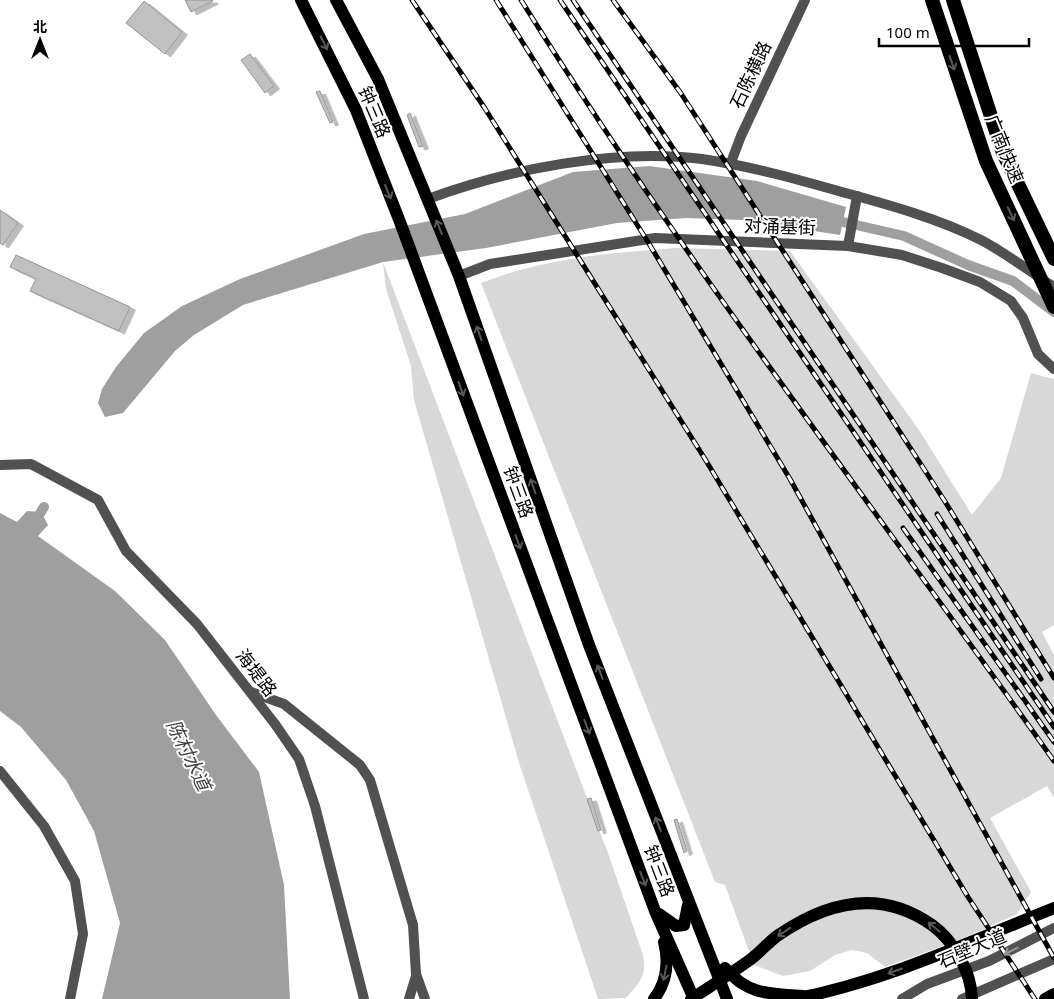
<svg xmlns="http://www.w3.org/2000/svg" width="1054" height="999" font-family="'Noto Sans','Noto Sans SC',sans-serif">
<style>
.green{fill:#d8d8d8}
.water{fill:#9f9f9f}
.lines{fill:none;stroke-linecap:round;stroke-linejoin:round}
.canal{stroke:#9f9f9f;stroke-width:10}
.building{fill:#c0c0c0;stroke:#959595;filter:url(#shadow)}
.minor{stroke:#515151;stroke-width:10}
.tertiary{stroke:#515151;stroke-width:10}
.primary{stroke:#000;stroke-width:12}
.trunk{stroke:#000;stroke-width:14}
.rail-casing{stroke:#000;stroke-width:5}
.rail{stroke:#fff;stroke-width:3;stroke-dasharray:9;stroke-linecap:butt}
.oneway{stroke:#595959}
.oneway2{stroke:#979797}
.labels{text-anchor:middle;stroke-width:4;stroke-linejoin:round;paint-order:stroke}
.street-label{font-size:18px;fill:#000;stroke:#fff}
.water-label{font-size:19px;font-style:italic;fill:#404040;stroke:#fff}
</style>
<defs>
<filter id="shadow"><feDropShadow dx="5.5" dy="3" stdDeviation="0" flood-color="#0004"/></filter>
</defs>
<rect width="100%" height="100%" fill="#fff"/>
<!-- green -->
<g class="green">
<path d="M 676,248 L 790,251 L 919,430 L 972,515 L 1001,478 L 1031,373 L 1054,379 L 1054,625 L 1042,632 L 1054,655 L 1054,798 L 1047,786 L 990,818 L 1031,892 L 1017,914 L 959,940 L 885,967 L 867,953 L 852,950 L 835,955 L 810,971 L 783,976 L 754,965 L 725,885 L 715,882 L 481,283 C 546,258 606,253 676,248 Z"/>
<path d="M 383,262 L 608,853 L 642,952 C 648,975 641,981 626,998 L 598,999 L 520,766 L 414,400 L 411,366 L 386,289 Z"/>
</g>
<!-- water -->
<g class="water">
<polygon points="649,166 757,181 846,207 840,235 742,220 686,218 617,223 486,248 383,262 243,305 194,335 175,351 123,413 105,417 98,403 102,389 116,367 144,333 182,306 240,279 364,234 465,214 573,172"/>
<polygon points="27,511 41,512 48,525 38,536 115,591 165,640 216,715 259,772 284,885 290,999 102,999 120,923 94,831 66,780 21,727 0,711 0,513 17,522"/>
</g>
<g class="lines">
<!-- canal -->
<g class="canal">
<polyline points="830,219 904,236 968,265 1013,281 1054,312"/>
<polyline points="34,523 44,507"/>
</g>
</g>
<!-- building -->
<g class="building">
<polygon points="185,0 212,0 213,1 191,12"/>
<polygon points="144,1 182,32 165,54 126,23"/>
<polygon points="250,54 274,86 265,93 241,60"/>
<polygon points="320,91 333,122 330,123 316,92"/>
<polygon points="410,113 423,146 419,147 407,115"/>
<polygon points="0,210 18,223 3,245 0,243"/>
<polygon points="16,255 130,307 119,331 30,291 36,279 10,267"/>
<polygon points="591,798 601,830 598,831 587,799"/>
<polygon points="677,819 687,851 684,853 674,820"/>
</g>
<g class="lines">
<!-- minor -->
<g class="minor">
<polyline points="730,165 741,136 805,0"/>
<path d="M 428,199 C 509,169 616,148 702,159 C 750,166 796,179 842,192 C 889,205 937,218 981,240 C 1006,253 1030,272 1054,287"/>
<polyline points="848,246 857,196"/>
<polyline points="459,276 490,264 655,238 848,246 902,255 942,268 980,282 1011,301 1023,318 1038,354 1054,369"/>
<polyline points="0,465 31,464 98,500 126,551 197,624 275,724 299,759 315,806 364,999"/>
<polyline points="251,692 284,704 360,765 370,780 413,925 416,974"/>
<polyline points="0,771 44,826 75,881 83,934 70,999"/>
</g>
<!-- tertiary -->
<g class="tertiary">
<polyline points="416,974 425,999"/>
<polyline points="409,999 416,976"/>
<polyline points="902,999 927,984 989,961 1054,928"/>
<polyline points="962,999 1054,959"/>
</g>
<!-- primary -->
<g class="primary">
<polyline points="301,0 356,110 400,222 655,911 694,999"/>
<polyline points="336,0 378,79 459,276 589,645 727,999"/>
<polyline points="659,914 676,926 684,925 688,905"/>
<path d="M 725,968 C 747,995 771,994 803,996"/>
<path d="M 654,999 C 667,982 669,962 664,942"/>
<path d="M 691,999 C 711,986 732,973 751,959 C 760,952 768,943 777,936 C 826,902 880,888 932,925 C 954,941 971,971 972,999"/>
<path d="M 794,999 C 886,981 969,942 1054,908"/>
<polyline points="1045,999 1054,994"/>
</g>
<!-- trunk -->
<g class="trunk">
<polyline points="932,0 986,161 1054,307"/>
<polyline points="953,0 1003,153 1054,259"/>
</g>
<defs>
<g id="rail">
<polyline points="412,0 484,107 705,459 968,897 1035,999"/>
<polyline points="496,0 648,242 790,479 1054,958"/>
<path d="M 521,0 C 685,263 875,508 1054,761"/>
<polyline points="560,0 1054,727"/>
<polyline points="573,0 1054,712"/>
<polyline points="613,0 680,92 944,500 1054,678"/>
<polyline points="937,514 1041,679"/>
<polyline points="903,528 1054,742"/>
</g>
</defs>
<!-- rail casing -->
<use href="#rail" class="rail-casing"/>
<!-- rail -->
<use href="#rail" class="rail"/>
</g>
<!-- one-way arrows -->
<defs><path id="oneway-shaft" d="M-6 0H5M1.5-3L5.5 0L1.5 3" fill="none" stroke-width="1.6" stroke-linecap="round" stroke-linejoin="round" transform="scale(1.25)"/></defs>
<g class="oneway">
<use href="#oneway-shaft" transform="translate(324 43) rotate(63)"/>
<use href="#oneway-shaft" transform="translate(952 63) rotate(71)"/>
<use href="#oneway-shaft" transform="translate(388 192) rotate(68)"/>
<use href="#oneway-shaft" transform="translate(1011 214) rotate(65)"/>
<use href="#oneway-shaft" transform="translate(439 227) rotate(-112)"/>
<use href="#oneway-shaft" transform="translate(479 333) rotate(-109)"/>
<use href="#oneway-shaft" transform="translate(461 389) rotate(70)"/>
<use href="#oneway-shaft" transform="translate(533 486) rotate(-109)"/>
<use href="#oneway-shaft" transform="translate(518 542) rotate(70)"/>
<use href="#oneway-shaft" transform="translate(600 672) rotate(-111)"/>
<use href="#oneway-shaft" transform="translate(587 727) rotate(69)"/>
<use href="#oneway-shaft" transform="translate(658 824) rotate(-111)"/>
<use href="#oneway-shaft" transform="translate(643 879) rotate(69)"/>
<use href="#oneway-shaft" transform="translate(934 927) rotate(-141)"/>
<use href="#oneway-shaft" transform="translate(784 932) rotate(147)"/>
<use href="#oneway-shaft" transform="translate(895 971) rotate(161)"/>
<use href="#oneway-shaft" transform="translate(665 973) rotate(101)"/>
</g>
<use class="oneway2" href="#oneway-shaft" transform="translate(1011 951) rotate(154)"/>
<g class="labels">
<!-- street labels -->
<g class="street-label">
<text transform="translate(751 75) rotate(-65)" y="6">石陈横路</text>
<text transform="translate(374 112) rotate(67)" y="6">钟三路</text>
<text transform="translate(1004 149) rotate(68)" y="6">广南快速</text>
<text transform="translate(780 227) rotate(2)" y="6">对涌基街</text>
<text transform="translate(518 492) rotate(70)" y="6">钟三路</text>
<text transform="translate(256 673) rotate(52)" y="6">海堤路</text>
<text transform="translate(659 871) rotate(69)" y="6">钟三路</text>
<text transform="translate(972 949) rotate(-23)" y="6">石壁大道</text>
</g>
<!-- water labels -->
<g class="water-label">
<text transform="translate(189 755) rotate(64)" y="7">陈村水道</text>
</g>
</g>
<!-- north arrow -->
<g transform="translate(40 40)" stroke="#ffffff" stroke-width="4" paint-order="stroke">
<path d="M0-4L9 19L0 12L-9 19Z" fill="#000000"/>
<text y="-8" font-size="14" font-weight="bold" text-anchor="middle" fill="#000000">北</text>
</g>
<!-- scale -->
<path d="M879 38v8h150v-8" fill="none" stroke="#000000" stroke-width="2.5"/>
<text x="886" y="38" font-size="15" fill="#000000" stroke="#ffffff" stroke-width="4" paint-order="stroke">100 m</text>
</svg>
